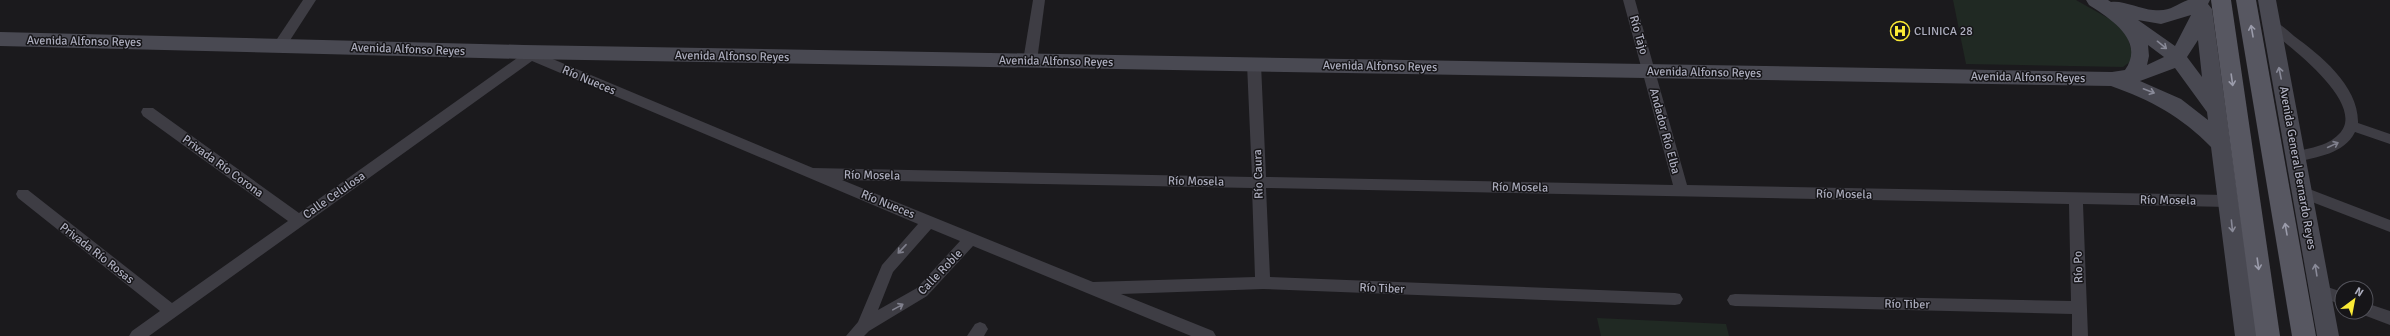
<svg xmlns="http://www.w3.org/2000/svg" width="2390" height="336" font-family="Signika,sans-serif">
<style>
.green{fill:#202923}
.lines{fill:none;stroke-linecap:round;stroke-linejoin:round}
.street{fill:#3e3d44;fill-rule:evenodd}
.secondary{fill:#494952;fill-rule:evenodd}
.primary{fill:#575761;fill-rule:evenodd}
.oneway{stroke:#9b9cab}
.oneway2{stroke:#898a98}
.oneway3{stroke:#80808d}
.labels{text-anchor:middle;stroke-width:3;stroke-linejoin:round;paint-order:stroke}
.poi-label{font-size:12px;fill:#acadbd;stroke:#161518;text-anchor:start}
.street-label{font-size:12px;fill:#acadbd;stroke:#161518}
</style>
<rect width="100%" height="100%" fill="#1b1a1d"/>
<!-- green -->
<g class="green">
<polygon points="1953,0 2076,0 2115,22 2126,32 2134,59 2123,67 1966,64"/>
<polygon points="1597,318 1726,324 1729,336 1601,336"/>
</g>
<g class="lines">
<!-- street -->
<g class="street">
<polygon points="303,0 316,0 285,48 275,48 274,45 275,42"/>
<polygon points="1033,0 1045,0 1037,61 1030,66 1023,61"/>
<path d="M 1623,0 L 1635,0 L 1687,185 L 2228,195 L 2233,197 L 2235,201 L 2233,205 L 2228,207 L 2083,204 L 2088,336 L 2072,336 L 2072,314 L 1735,306 L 1730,305 L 1727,300 L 1730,295 L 1735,294 L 2071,301 L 2069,204 L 1266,188 L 1270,277 L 1675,293 L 1680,294 L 1683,299 L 1680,304 L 1675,305 L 1263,289 L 1121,294 L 1213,331 L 1216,336 L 1191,336 L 973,246 L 927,296 L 869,331 L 864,336 L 846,336 L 858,322 L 882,265 L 918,224 L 532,61 L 149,336 L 129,336 L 132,331 L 160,311 L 18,198 L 16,194 L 18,190 L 28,190 L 172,303 L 288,221 L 143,116 L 141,112 L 143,108 L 153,108 L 299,213 L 520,56 L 517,52 L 524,47 L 813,168 L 1252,177 L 1247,64 L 1254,59 L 1261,64 L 1266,177 L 1673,185 ZM 842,180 L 1252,188 L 1255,277 L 1093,282 ZM 931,229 L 960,241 L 917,288 L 878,310 L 893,272 Z"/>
<path d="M 2271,20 C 2280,23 2287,30 2294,36 C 2320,55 2359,86 2358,123 L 2390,134 L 2390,144 L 2355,132 C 2344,154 2317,157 2296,162 L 2291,161 L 2289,157 L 2291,153 C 2307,148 2327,147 2339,134 C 2369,104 2286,43 2266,28 L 2265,25 L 2266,22 Z"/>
<polygon points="2304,187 2390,220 2390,232 2299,197 2297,193 2299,189"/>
<polygon points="2319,284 2342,292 2342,305 2314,294 2311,290 2314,286"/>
<polygon points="2366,303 2390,311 2390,325 2361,314 2360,312 2366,312"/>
<polygon points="980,322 985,324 988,329 984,336 967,336 975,324"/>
</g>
<!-- secondary -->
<g class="secondary">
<path d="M 2086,0 L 2108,0 L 2111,2 C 2123,0 2140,9 2153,10 C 2171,12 2174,5 2188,0 C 2194,0 2204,0 2210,0 L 2208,4 L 2212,9 L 2257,336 L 2235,336 L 2211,147 C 2182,117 2151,100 2111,86 L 524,59 L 0,46 L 0,32 L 524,45 L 2112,72 L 2125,70 C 2146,40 2109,18 2089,5 ZM 2191,15 L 2175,46 L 2138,20 L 2161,24 ZM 2198,40 L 2202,77 L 2187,57 ZM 2148,45 L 2164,57 L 2147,65 L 2149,56 ZM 2175,68 L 2207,112 L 2208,120 L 2181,99 L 2140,81 Z"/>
<polygon points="2258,0 2276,0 2339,336 2317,336"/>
</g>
<!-- primary -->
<g class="primary">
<polygon points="2211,0 2231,0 2280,336 2256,336"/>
<polygon points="2236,0 2256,0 2316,336 2292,336"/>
</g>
</g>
<!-- one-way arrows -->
<defs><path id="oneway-shaft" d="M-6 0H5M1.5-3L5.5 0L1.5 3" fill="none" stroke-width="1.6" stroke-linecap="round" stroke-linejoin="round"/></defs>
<g class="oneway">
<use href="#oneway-shaft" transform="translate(2252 31) rotate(-100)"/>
<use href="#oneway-shaft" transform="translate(2232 80) rotate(82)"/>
<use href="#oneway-shaft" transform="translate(2286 229) rotate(-100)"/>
<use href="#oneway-shaft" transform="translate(2258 264) rotate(82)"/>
</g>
<g class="oneway2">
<use href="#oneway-shaft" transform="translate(2162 45) rotate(39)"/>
<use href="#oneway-shaft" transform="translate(2280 73) rotate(-101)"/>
<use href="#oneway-shaft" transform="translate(2149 91) rotate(21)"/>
<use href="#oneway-shaft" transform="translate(2232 226) rotate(84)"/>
<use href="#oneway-shaft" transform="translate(2316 270) rotate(-99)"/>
</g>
<g class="oneway3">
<use href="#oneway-shaft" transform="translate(2333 145) rotate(-25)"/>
<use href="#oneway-shaft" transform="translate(902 249) rotate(133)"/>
<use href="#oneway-shaft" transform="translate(898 307) rotate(-29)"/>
</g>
<!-- icons -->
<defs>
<symbol id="hospital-ring" viewBox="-11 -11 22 22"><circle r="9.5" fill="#161518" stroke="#faea35" stroke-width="1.5"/><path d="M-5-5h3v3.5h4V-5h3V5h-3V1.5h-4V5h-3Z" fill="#faea35"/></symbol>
</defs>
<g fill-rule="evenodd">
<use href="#hospital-ring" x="1889" y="20" width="22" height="22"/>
</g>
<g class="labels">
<!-- poi labels -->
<g class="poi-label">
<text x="1914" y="35">CLINICA 28</text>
</g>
<!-- street labels -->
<g class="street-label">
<text transform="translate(1639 35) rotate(74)" y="4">Río Tajo</text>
<text transform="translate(84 41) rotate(1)" y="4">Avenida Alfonso Reyes</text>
<text transform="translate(408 49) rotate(2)" y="4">Avenida Alfonso Reyes</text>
<text transform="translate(732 56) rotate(1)" y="4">Avenida Alfonso Reyes</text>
<text transform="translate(1056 61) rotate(1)" y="4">Avenida Alfonso Reyes</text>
<text transform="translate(1380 66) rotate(1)" y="4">Avenida Alfonso Reyes</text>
<text transform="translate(1704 72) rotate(1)" y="4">Avenida Alfonso Reyes</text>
<text transform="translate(2028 77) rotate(1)" y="4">Avenida Alfonso Reyes</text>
<text transform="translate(589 80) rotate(23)" y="4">Río Nueces</text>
<text transform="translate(1665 131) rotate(75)" y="4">Andador Río Elba</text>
<text transform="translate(223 166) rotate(36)" y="4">Privada Río Corona</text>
<text transform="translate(2298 168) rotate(80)" y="4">Avenida General Bernardo Reyes</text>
<text transform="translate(1258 174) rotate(-92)" y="4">Río Caura</text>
<text transform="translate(872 175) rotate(1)" y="4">Río Mosela</text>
<text transform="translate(1196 181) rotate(1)" y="4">Río Mosela</text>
<text transform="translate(1520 187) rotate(1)" y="4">Río Mosela</text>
<text transform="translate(1844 194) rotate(1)" y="4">Río Mosela</text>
<text transform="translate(334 195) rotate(-35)" y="4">Calle Celulosa</text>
<text transform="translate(2168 200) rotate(1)" y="4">Río Mosela</text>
<text transform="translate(888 204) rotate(22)" y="4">Río Nueces</text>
<text transform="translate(97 253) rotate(38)" y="4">Privada Río Rosas</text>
<text transform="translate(2078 267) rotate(-92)" y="4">Río Po</text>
<text transform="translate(940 272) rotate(-46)" y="4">Calle Roble</text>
<text transform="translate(1382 288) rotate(2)" y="4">Río Tiber</text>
<text transform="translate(1907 304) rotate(1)" y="4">Río Tiber</text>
</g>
</g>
<!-- north arrow -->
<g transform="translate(2354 300) rotate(32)"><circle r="19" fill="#161518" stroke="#52525a"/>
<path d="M0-3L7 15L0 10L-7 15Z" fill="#faea35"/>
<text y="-6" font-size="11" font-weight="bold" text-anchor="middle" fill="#acadbd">N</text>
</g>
</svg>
